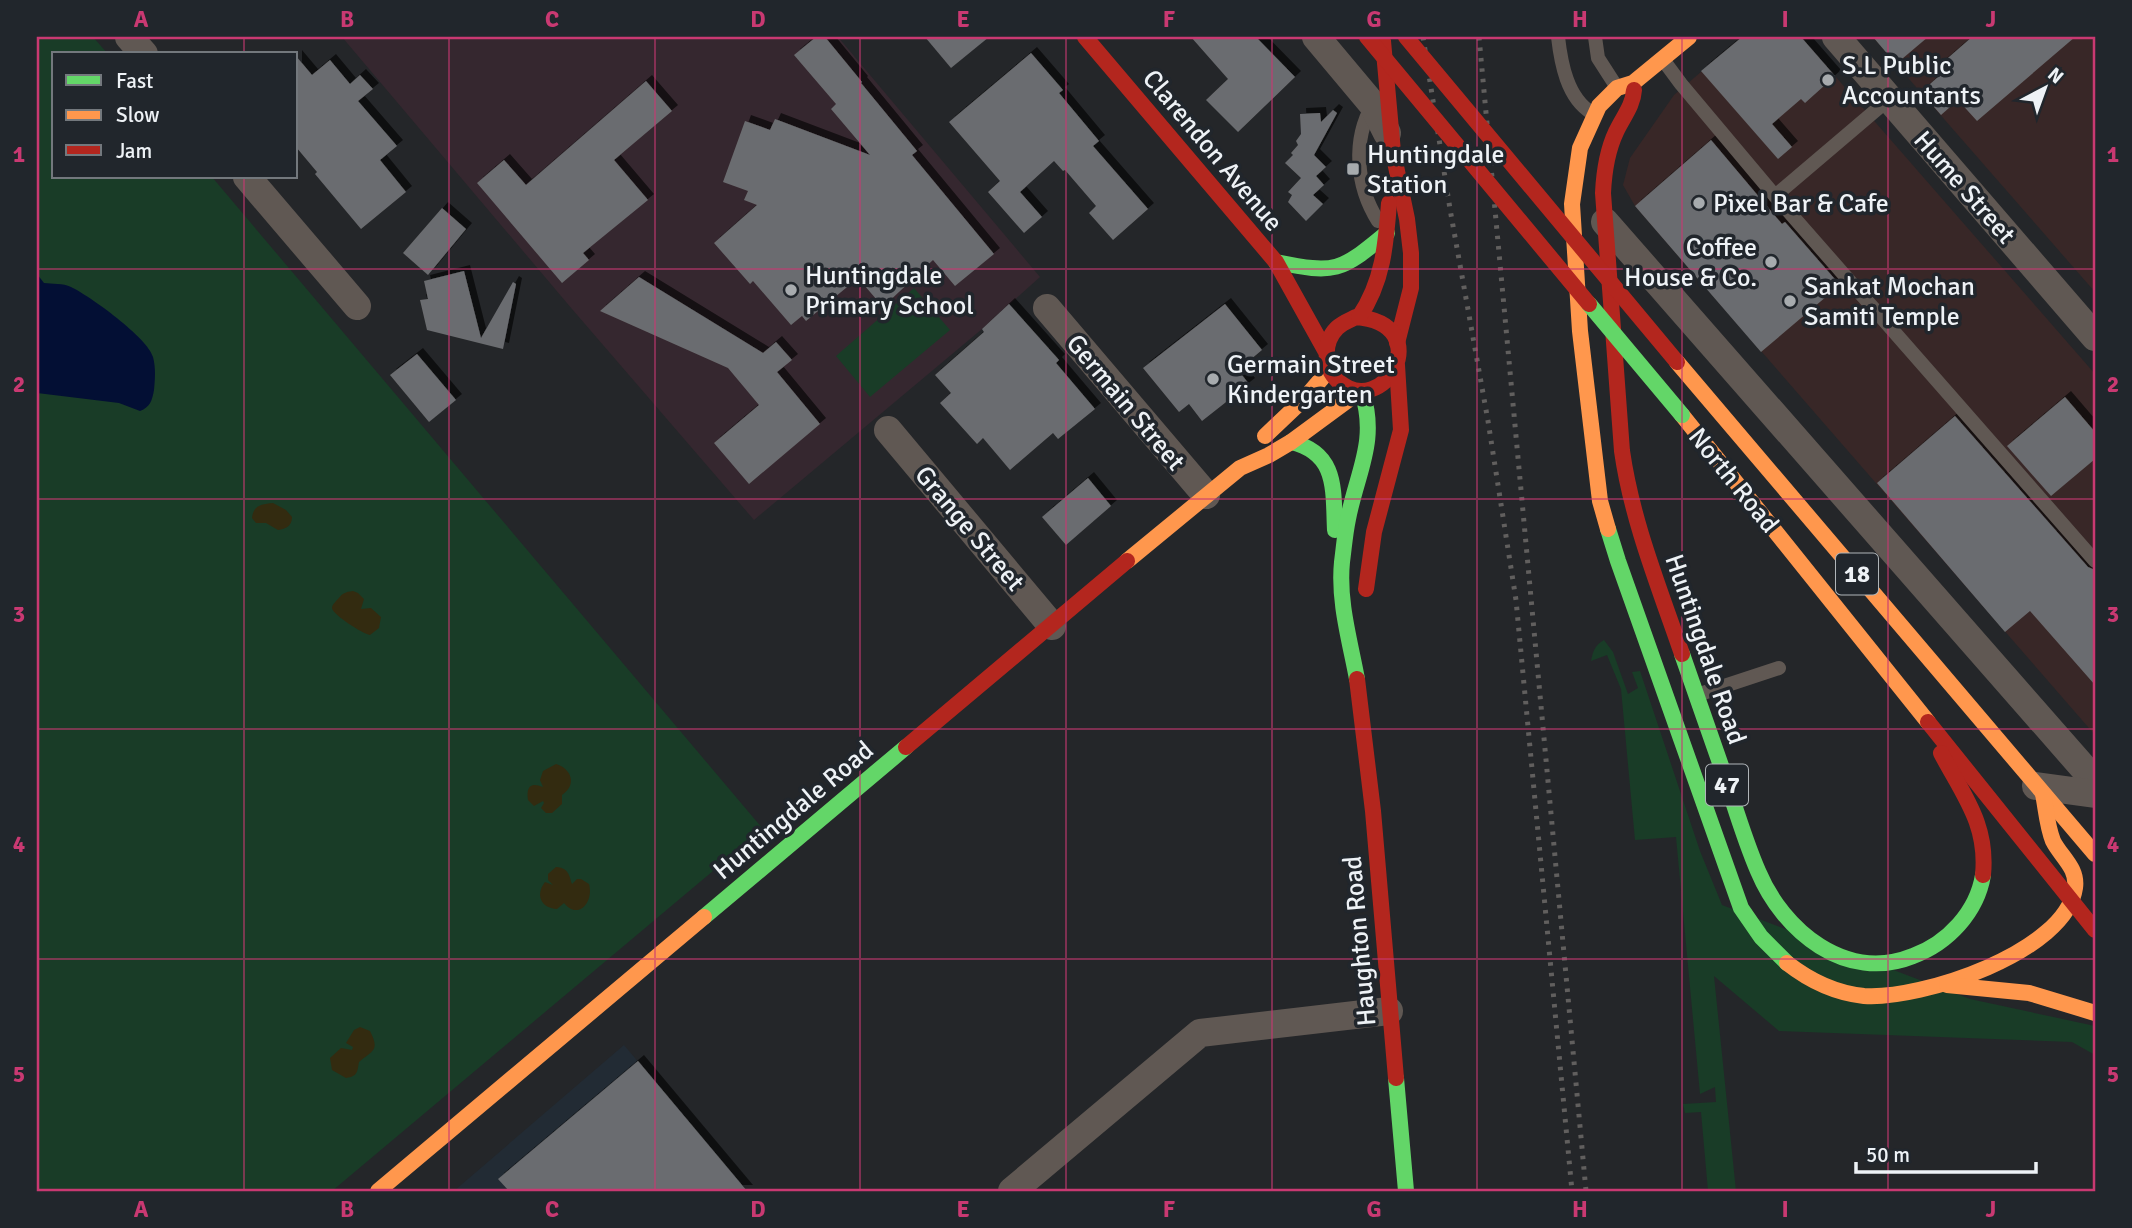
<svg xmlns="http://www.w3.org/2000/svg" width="2132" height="1228" font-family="Signika,sans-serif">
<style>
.commercial{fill:#382727}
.built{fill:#222b34}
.education{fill:#35272f}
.green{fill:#193c27}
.sand{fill:#332b10}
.water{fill:#030f34}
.building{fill:#6b6c6f;filter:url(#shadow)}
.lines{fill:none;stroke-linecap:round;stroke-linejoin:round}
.lane{stroke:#605853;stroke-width:14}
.street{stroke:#605853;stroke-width:28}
.fast{stroke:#63d668;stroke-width:16}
.slow{stroke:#ff974d;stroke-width:16}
.jam{stroke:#b3261e;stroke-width:16}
.rail{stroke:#615f5e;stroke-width:5;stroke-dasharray:3.5 7;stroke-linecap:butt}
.fast-bridge{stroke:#63d668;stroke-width:16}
.jam-bridge{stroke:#b3261e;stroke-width:16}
.grid{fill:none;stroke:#c93972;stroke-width:2;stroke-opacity:0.55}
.poi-dot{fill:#a7abae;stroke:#21262c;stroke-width:2.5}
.labels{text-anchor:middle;stroke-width:7;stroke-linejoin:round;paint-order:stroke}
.shield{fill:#21262c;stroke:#b0b5b9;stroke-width:2}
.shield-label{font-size:24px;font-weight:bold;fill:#eef2f6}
.poi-label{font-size:26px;fill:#eef2f6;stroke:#21262c;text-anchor:start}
.street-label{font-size:26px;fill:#eef2f6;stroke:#21262c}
.neatline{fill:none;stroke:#c93972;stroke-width:2.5}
.grid-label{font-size:23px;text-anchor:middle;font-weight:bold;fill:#c93972}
</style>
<defs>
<filter id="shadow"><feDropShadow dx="6" dy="-6" stdDeviation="0" flood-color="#0009"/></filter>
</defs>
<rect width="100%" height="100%" fill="#242629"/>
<!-- commercial -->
<g class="commercial">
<polygon points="1742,37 1801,37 2095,374 2095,735 1635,206 1623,185 1630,158 1674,95"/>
<polygon points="1873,37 2095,37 2095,292 1896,64"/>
</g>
<!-- built -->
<polygon class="built" points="624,1045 747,1191 454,1191"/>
<!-- education -->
<polygon class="education" points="342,37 838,37 1040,277 982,329 754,520 572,309"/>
<!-- green -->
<g class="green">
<polygon points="37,37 93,37 108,54 54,54 54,177 212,177 763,829 332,1191 37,1191"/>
<polygon points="914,288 950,330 870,397 836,356"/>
<path d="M 1604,640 L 1613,652 L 1628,694 L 1638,688 L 1632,672 L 1640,671 L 1700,851 L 1722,905 L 1970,999 L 2095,1026 L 2095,1055 L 2072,1042 L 1779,1031 L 1714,976 L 1736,1191 L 1708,1191 L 1701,1112 L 1685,1113 L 1683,1104 L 1716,1102 L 1715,1087 L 1700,1094 L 1676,837 L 1635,840 L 1621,689 L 1607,655 L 1591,661 C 1593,651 1595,645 1604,640 Z"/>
</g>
<!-- sand -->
<g class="sand">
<path d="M 273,503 L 286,510 L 292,517 C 292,526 286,529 278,530 L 266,523 L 256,523 L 252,518 C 253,506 261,504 273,503 Z"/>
<path d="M 353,591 L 358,593 L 364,599 L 361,609 L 371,608 L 381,617 L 379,628 L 370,635 C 363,634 333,615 332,608 C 332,605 336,601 338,599 C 343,593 345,592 353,591 Z"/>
<path d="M 556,764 C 572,769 577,785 562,795 L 562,804 L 552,813 L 546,813 L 541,808 L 544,803 L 543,801 L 534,806 L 528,800 C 526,786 531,782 543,787 L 540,780 L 543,771 Z"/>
<path d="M 556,867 C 568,868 569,874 572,884 L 577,879 L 581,879 L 589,884 C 594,901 579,921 564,903 L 557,909 C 541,908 535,895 545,882 L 553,885 L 548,880 L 548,874 Z"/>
<path d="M 360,1027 L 370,1031 C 380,1051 373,1050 359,1062 C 357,1072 358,1076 346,1078 L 332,1070 L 330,1058 L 341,1048 L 352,1050 L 353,1047 L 346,1043 L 354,1030 Z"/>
</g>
<!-- water -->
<path class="water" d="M 37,274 L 44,283 C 52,284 63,283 71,287 C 90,296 148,338 153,357 C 156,368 155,380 154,390 C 152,401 150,407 140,411 L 119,403 L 37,393 Z"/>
<!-- building -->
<g class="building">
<polygon points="816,37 825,37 862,82 861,83 917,151 912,155 994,254 955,286 933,260 883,307 858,278 806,321 802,316 791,325 753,281 750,284 714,243 757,205 744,200 748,191 723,182 745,121 770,130 775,119 870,155 831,109 836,104 794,55"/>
<polygon points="925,37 989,37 951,68"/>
<polygon points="1191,37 1256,37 1295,77 1238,132 1206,100 1228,79"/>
<polygon points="1742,37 1801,37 1835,76 1805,103 1801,99 1772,124 1792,147 1778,159 1701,71"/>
<polygon points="1873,37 1928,37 1896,64"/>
<polygon points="1972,37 2075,37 1977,121 1958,100 1941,115 1921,92 1938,77 1933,71"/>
<polygon points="1031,53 1063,90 1059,93 1099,141 1093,146 1148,209 1113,240 1089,213 1096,206 1065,170 1063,171 1054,161 1020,192 1042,217 1024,233 988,192 1000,181 949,122"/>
<polygon points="296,56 312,75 330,60 350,84 360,75 373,89 358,101 397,146 380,160 406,192 361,229 315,174 317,172 296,147"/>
<polygon points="646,81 672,111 614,160 648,200 583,253 589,260 562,283 477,183 504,160 526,185"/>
<polygon points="1333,110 1337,113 1314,155 1326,167 1316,176 1324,185 1313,195 1323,204 1306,221 1288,202 1292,195 1288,192 1301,178 1285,163 1293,155 1291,153 1298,145 1296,141 1301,134 1300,114 1320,113 1321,122"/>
<polygon points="1711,140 1782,224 1785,222 1840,285 1761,352 1635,206"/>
<polygon points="442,208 466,229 428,275 403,253"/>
<polygon points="464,271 481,338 513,282 516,284 503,349 427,330 420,300 428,299 424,281"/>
<polygon points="639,277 763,353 776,342 792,360 777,372 820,424 749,484 714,443 759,405 728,368 600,311"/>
<polygon points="1009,304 1059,360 1056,363 1095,409 1058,439 1053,433 1010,470 983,438 977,444 940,403 951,393 935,375 984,332 982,329"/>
<polygon points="1225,304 1262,350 1238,370 1249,384 1202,421 1189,404 1179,412 1143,368"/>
<polygon points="417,354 456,400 429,422 390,375"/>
<polygon points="2065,397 2095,432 2095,459 2051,496 2007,446"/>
<polygon points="1955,416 2088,567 2095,570 2095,685 2030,611 2005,632 1877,483"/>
<polygon points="1088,478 1111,506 1066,545 1042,517"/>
<polygon points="638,1061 747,1191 509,1191 498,1179"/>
</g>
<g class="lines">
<!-- lane -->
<g class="lane">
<path d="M 1558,37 C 1561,63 1567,98 1592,113"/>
<polyline points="1595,37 1598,58 1616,86"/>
<polyline points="1664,61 1681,84 1775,196 1889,99"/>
<path d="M 1373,104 C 1352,140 1356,186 1378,221"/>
<polyline points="1775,196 2095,561"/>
<polyline points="1697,695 1779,668"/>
</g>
<!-- street -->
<g class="street">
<polyline points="129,37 144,54"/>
<polyline points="1316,37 1373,105 1387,133"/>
<polyline points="1836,37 2095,337"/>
<polyline points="247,177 357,306"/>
<polyline points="1605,222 2095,781"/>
<polyline points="1047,308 1206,495"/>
<polyline points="888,430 1052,626"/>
<polyline points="2036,786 2095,794"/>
<polyline points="1012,1191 1200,1033 1389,1011"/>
</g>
<!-- fast -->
<g class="fast">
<path d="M 1276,262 C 1336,274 1340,272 1387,233"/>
<path d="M 1291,442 C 1338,453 1333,490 1335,530"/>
<polyline points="1608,529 1618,561 1741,908 1761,937 1787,963"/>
<path d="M 1682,654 C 1697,696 1711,738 1726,780 C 1736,810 1745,841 1758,871 C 1783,931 1846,983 1913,956 C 1948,943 1977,912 1983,875"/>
<path d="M 1357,679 C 1350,641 1338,601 1342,562 C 1344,547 1345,533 1348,519 C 1357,472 1378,441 1362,392"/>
<polyline points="704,917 906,747"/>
<polyline points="1396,1078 1406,1191"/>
</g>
<!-- slow -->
<g class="slow">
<polyline points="1677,362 2095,854"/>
<polyline points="1682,415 1928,722"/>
<polyline points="1265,436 1305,398 1329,370"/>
<polyline points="1608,529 1600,501 1580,331 1572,204 1580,148 1599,106 1617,88 1633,83 1689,37"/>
<polyline points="1127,561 1240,468 1269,455 1291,442 1359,392"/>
<path d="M 1787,963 C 1810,981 1835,993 1864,996 C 1921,1000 2066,952 2075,888 C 2078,868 2061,857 2053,841 C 2047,826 2046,809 2043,794"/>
<polyline points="1947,985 2029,993 2095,1013"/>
<polyline points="378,1191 704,917"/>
</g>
<!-- jam -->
<g class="jam">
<polyline points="1085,37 1276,262 1325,350"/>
<polyline points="1383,41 1393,152 1407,219 1411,253 1411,288 1397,343"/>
<path d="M 1634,90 C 1633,106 1623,117 1616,132 C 1607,151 1604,172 1603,193 L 1622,451 C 1632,521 1659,587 1682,654"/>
<path d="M 1356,317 C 1439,324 1383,422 1338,381 C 1323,367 1323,342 1337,328 C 1342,323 1350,320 1356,317 Z"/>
<path d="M 1359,317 C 1383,282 1386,244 1389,203"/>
<polyline points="1366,589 1374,532 1401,430 1397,365"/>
<polyline points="1357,679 1373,811 1396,1078"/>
<polyline points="1928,722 2095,930"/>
<polyline points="906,747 1127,561"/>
<path d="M 1941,753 C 1963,795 1988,824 1983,875"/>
</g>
<!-- rail -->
<g class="rail">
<polyline points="1423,37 1450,209 1488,421 1516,600 1572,1191"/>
<polyline points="1479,37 1586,1191"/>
</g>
<!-- fast-bridge -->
<polyline class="fast-bridge" points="1589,304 1682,415"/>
<!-- jam-bridge -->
<g class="jam-bridge">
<polyline points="1367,37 1589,304"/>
<polyline points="1406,37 1677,362"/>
</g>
</g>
<!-- grid -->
<path class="grid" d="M 244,37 L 244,54M 449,37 L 449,1191M 655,37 L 655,1191M 860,37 L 860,1191M 1066,37 L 1066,1191M 1272,37 L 1272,1191M 1477,37 L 1477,1191M 1682,37 L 1682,1191M 1888,37 L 1888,1191M 244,177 L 244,1191M 37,269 L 2095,269M 37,499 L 2095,499M 37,729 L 2095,729M 37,959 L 2095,959"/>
<!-- markers -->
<g class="poi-dot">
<circle cx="1828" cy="80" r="7"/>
<rect x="1346" y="162" width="14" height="14" rx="3.5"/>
<circle cx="1699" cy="203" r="7"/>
<circle cx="1771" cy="262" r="7"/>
<circle cx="791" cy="290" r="7"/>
<circle cx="1790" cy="301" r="7"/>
<circle cx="1213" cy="379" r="7"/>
</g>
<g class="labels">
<!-- shield labels -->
<g class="shield">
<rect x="1836" y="553.5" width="42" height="41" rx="5"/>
<rect x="1706" y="764.5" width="42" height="41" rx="5"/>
</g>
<g class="shield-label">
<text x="1857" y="582">18</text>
<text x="1727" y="793">47</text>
</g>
<!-- poi labels -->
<g class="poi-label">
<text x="1842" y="74">S.L Public<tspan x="1842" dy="30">Accountants</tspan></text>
<text x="1367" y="163">Huntingdale<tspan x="1367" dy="30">Station</tspan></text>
<text x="1713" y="212">Pixel Bar &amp; Cafe</text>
<text x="1757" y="256" text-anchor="end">Coffee<tspan x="1757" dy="30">House &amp; Co.</tspan></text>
<text x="805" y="284">Huntingdale<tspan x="805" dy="30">Primary School</tspan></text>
<text x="1804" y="295">Sankat Mochan<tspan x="1804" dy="30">Samiti Temple</tspan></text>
<text x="1227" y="373">Germain Street<tspan x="1227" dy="30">Kindergarten</tspan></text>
</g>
<!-- street labels -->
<g class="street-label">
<text transform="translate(1213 150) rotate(50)" y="9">Clarendon Avenue</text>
<text transform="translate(1965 187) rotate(49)" y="9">Hume Street</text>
<text transform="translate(1126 402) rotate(50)" y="9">Germain Street</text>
<text transform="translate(1734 480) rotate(51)" y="9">North Road</text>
<text transform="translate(970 528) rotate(50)" y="9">Grange Street</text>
<text transform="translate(1706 649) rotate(71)" y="9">Huntingdale Road</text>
<text transform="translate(793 810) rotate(-40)" y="9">Huntingdale Road</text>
<text transform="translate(1359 941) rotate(-95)" y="9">Haughton Road</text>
</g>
</g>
<!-- border -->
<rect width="2132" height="1228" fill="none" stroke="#21262c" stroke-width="77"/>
<!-- legend -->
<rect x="52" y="52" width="245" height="126" fill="#21262c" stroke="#73787d" stroke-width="2"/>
<rect x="66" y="75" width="35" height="10" fill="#63d668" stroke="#73787d" stroke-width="2"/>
<text x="116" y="88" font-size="21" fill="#eef2f6">Fast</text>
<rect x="66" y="110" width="35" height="10" fill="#ff974d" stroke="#73787d" stroke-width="2"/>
<text x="116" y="122" font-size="21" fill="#eef2f6">Slow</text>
<rect x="66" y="145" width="35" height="10" fill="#b3261e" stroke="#73787d" stroke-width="2"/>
<text x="116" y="158" font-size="21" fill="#eef2f6">Jam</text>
<!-- north arrow -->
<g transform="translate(2045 88) rotate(41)" stroke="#21262c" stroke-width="5" paint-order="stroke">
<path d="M0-5L12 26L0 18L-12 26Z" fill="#eef2f6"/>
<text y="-10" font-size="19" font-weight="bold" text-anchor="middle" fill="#eef2f6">N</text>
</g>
<!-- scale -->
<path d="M1856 1162v10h180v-10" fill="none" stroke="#eef2f6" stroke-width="3.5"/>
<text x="1866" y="1162" font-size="21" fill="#eef2f6" stroke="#21262c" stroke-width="5" paint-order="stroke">50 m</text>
<rect x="38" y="38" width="2056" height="1152" class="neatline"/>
<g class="grid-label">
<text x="141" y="27">A</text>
<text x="347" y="27">B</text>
<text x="552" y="27">C</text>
<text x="758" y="27">D</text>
<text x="963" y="27">E</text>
<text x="1169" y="27">F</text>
<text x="1374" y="27">G</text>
<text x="1580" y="27">H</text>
<text x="1785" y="27">I</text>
<text x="1991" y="27">J</text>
<text x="19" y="162">1</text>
<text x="2113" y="162">1</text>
<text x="19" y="392">2</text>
<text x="2113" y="392">2</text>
<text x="19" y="622">3</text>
<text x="2113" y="622">3</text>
<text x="19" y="852">4</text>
<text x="2113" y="852">4</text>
<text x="19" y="1082">5</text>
<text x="2113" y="1082">5</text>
<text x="141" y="1217">A</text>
<text x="347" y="1217">B</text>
<text x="552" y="1217">C</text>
<text x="758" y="1217">D</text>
<text x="963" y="1217">E</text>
<text x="1169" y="1217">F</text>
<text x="1374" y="1217">G</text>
<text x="1580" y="1217">H</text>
<text x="1785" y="1217">I</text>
<text x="1991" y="1217">J</text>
</g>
</svg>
